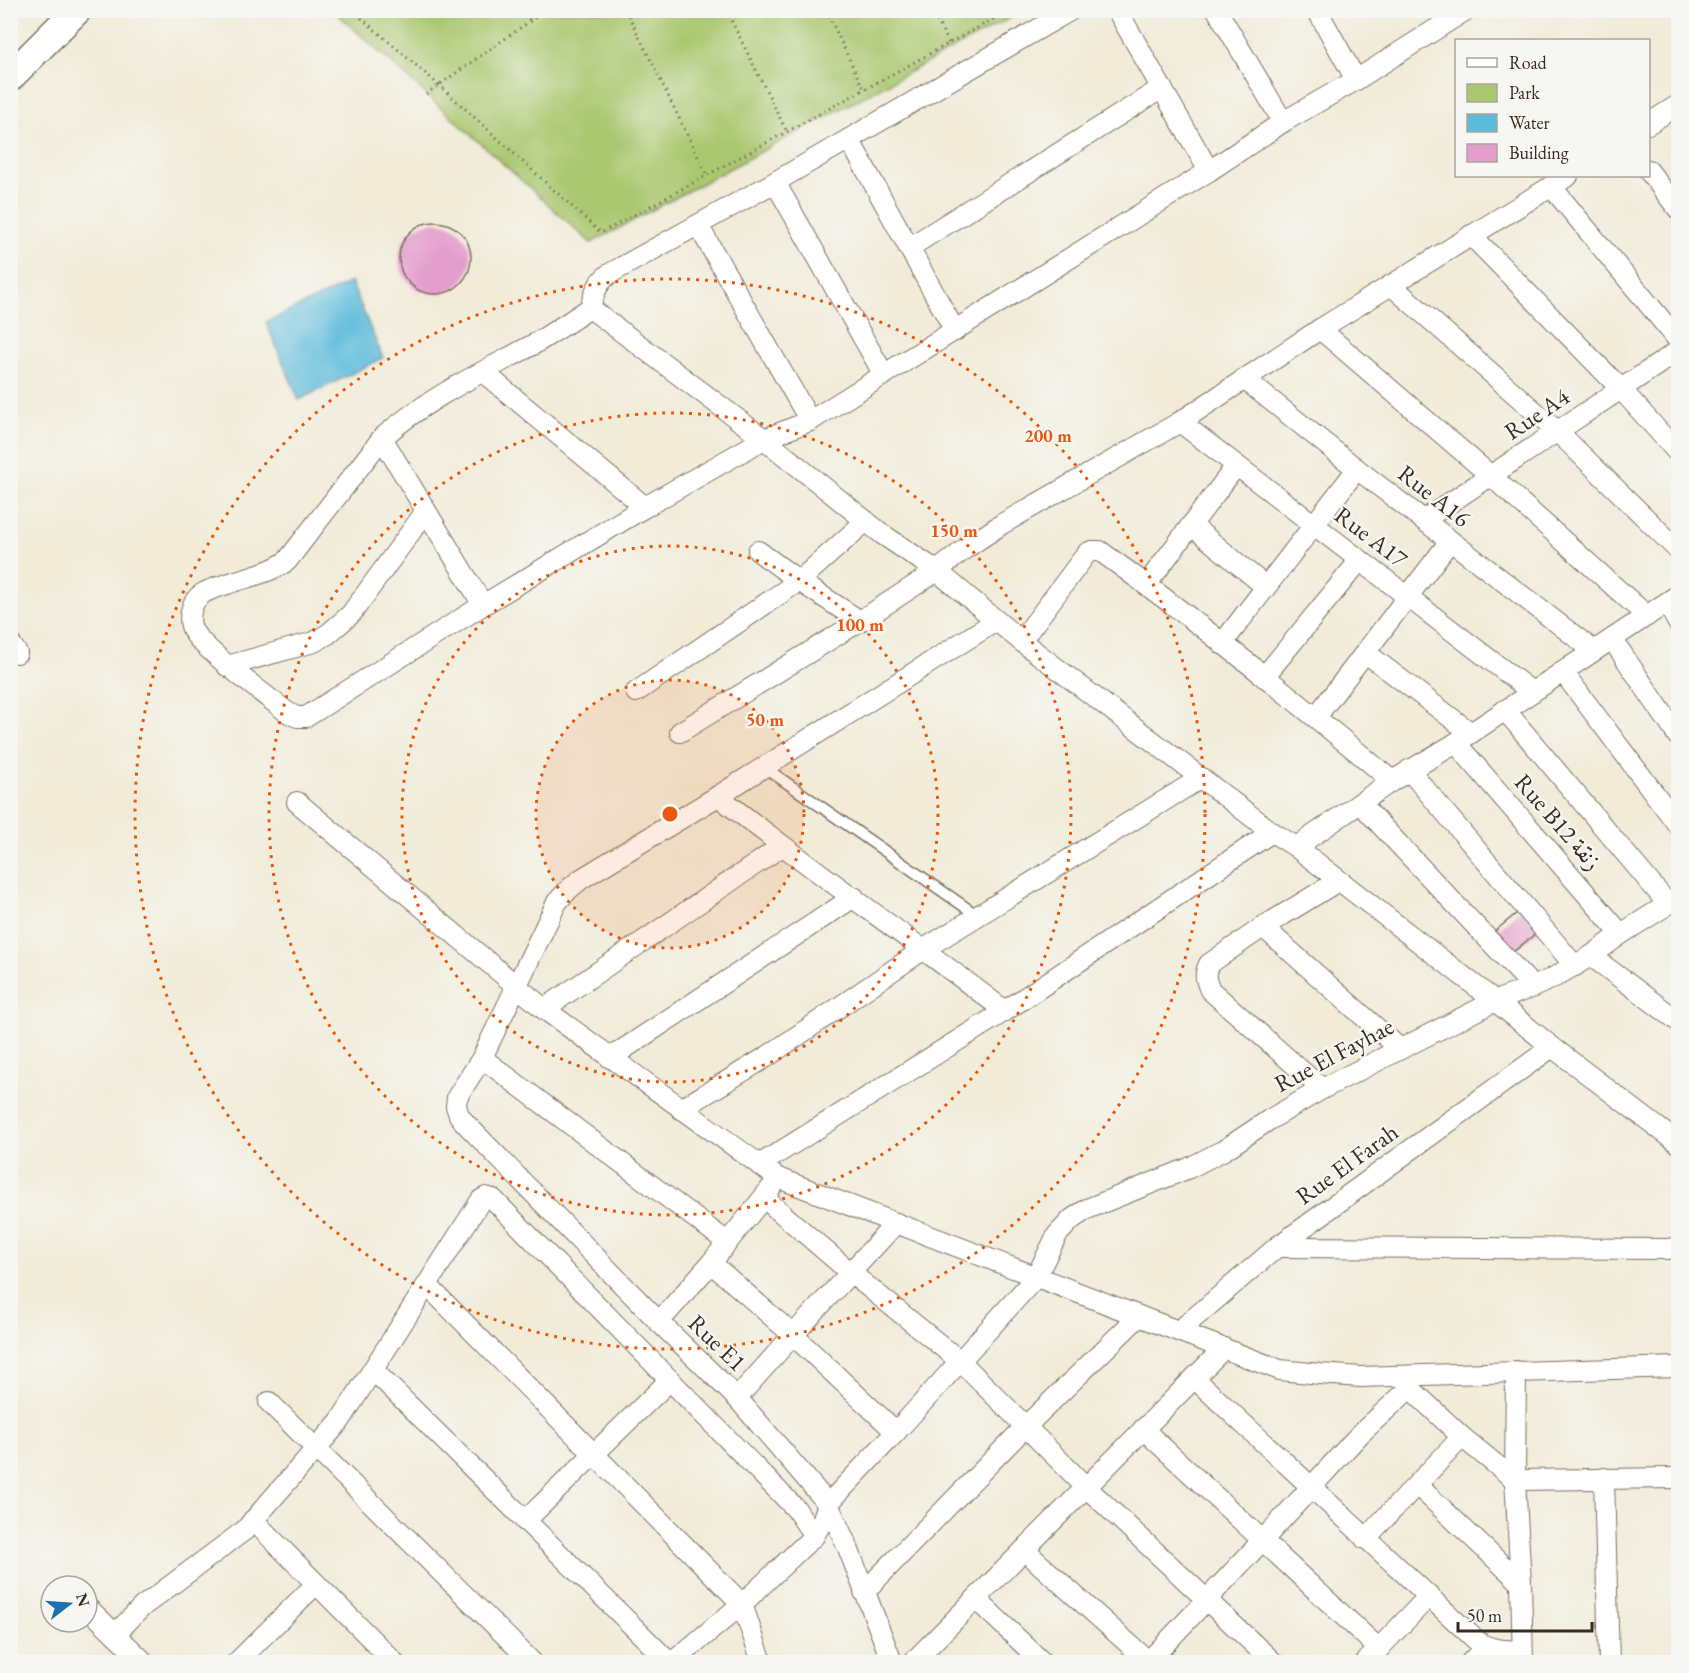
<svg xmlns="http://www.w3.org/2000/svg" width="1689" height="1673" font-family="'EB Garamond',Amiri,serif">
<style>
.green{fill:#aac86f;stroke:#727946;stroke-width:1.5}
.water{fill:#5cbbda;stroke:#4c727c;stroke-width:1.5}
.building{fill:#e49ecd}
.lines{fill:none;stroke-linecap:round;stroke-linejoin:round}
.lane-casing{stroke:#7b6e5f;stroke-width:13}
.street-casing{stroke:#7b6e5f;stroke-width:22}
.secondary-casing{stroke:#7b6e5f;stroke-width:31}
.path{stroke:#7b6e5f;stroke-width:3;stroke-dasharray:1.5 4.5;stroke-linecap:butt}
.lane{stroke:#fff;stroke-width:10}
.street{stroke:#fff;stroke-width:20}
.secondary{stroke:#fff;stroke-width:28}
.ring{fill:none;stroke:#e8590c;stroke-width:3;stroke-dasharray:3 6}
.labels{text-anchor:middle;stroke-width:5;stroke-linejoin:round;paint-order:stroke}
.street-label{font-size:24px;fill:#3b2a1e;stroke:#f6f6f2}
.centre{fill:#e8590c;stroke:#f6f6f2;stroke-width:3}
.ring-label{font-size:18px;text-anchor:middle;font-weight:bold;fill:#e8590c;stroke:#f6f6f2;stroke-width:5;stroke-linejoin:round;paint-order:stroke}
</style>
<rect width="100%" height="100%" fill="#f6f6f2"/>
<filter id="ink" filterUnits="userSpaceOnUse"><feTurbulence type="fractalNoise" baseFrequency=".0167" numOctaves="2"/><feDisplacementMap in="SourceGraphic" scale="12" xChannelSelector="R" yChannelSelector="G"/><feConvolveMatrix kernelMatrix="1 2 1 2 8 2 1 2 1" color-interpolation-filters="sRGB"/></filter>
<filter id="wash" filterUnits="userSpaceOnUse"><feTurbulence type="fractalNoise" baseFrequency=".008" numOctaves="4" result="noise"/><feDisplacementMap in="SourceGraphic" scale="24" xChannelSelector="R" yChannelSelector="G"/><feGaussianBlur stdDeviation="1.35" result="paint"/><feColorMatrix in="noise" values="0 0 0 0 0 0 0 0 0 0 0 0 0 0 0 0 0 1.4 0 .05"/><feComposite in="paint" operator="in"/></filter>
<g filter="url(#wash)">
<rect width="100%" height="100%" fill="#f1ebd8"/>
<!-- green -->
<polygon class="green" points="334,11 1023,11 591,243"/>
<!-- water -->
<polygon class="water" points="351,282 383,358 299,400 266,322"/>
<g id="blocks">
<!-- building -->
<g class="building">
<circle cx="435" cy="258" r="36"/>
<polygon points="1523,908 1540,930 1512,953 1495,931"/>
</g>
</g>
</g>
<g filter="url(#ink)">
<use href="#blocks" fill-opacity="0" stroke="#7b6e5f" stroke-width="1.5"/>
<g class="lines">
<defs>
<polyline id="lane" points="764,767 978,916"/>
<g id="street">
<path d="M 1071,10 L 775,182 L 609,274 C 597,283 594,294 590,308 C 572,320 554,332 536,343 C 483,372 427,398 382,438 L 287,561 C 269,573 247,577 227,584 C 219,587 209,589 202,594 C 191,601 187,619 193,631 C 197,639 205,645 211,651 C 235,673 261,692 287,712 L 297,717 L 306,717 L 483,605 L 645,507 L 764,439 L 810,421 L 1209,171 L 1283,122 L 1356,80 L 1466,10"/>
<polyline points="1117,10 1209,171"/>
<polyline points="1217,10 1283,122"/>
<polyline points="1317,10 1356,80"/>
<polyline points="1648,124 1678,105"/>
<polyline points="849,139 955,331"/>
<polyline points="1648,170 1678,209"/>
<polyline points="775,182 884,375"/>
<polyline points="1551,186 1678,340"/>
<polyline points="698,225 810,421"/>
<polyline points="1471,235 1621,389 1678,453"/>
<polyline points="910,247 1162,88"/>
<polyline points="1391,285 1557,431 1678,550"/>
<polyline points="590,308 764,439 882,534 937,571 1021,641 1272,832 1296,847 1495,1001 1552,1047 1678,1143"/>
<polyline points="1320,329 1491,476 1647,616"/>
<polyline points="483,372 645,507"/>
<polyline points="1244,379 1357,469 1594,651"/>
<polyline points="1180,422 1532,692"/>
<polyline points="382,438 483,605"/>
<polyline points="1424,520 1678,351"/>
<polyline points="1191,525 1266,587"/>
<polyline points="758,551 799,581 860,621"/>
<polyline points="1146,585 1236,466"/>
<polyline points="1667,603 1678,623"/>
<polyline points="1612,639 1678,736"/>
<path d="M 1021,641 L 1087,553 L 1092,551 L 1100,551 C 1200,623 1297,701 1392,781"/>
<polyline points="10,643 17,653"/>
<polyline points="1222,644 1357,469"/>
<polyline points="1366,653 1471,733"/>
<polyline points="227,666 314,642 328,634 351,614 426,511"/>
<polyline points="1563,672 1678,825"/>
<polyline points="1264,677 1360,560"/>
<polyline points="636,692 799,581 866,521"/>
<polyline points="1505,710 1668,904"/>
<polyline points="1316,717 1450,541"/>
<polyline points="680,732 860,621 937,571 966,548 1002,524 1180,422 1320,329 1568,176"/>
<polyline points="1456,743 1621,934"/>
<polyline points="1409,770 1575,966"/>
<path d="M 718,796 C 812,870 910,938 1005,1011"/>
<polyline points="297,802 544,1009 778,1178 1280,1370 1320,1374 1361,1377 1678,1367"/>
<polyline points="1360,803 1533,987"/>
<polyline points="1296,847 1392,781 1456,743 1678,595"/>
<polyline points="1263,927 1399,1048"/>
<polyline points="1591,956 1678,1021"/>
<polyline points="544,1009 782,846"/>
<polyline points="482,1058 727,1242"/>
<polyline points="610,1058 854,897"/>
<path d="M 1322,1089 L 1210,990 C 1205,979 1204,974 1209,964 L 1263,927 L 1338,881"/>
<polyline points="681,1109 768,1056 924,949 1201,778"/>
<polyline points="759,1165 1005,1011 1272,832"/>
<polyline points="764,1198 851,1273 960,1361 1086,1487 1273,1662"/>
<polyline points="1277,1247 1668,1249 1678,1247"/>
<polyline points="711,1263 793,1335 896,1432"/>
<polyline points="427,1285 742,1604 762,1662"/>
<polyline points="659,1322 711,1263 771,1188"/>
<polyline points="1179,1331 1277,1247 1552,1047"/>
<polyline points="373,1370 669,1662"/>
<polyline points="1516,1371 1515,1480 1521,1583 1523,1662"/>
<polyline points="1409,1376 1410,1388 1462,1437 1515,1480 1678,1478"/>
<path d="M 1194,1378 L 1477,1641 C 1491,1651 1506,1650 1522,1651"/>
<polyline points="737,1398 793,1335 896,1223"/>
<polyline points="269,1402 532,1662"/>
<polyline points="1143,1429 1379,1649"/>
<polyline points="1604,1478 1609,1662"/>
<polyline points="1417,1485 1521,1583"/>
<polyline points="253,1520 394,1662"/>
<polyline points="525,1521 670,1380"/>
<polyline points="1365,1539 1462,1437"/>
<polyline points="1024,1550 1149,1662"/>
<polyline points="864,1592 1026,1426 1139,1316"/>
<polyline points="976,1599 1042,1662"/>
<polyline points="87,1607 144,1662"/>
<polyline points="115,1634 143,1606 245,1530 340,1421 481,1200 486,1197 493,1199 796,1509 814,1536"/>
<polyline points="237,1662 316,1584"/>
<polyline points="673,1662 742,1604 814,1536 821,1524 828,1504 896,1432 1036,1277 1057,1235 1072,1219 1087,1209 1189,1168 1224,1150 1269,1120 1322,1089 1495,1001 1533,987 1551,979 1591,956 1621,934 1678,898"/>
<polyline points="892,1662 848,1548 828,1504 737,1398 659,1322 465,1123 459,1115 456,1106 457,1097 482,1058 557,902 569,889 581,879 718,796 996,621"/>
<polyline points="913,1662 1224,1348"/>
<polyline points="1148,1662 1262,1541 1359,1435 1410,1388"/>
<polyline points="1366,1662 1428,1597"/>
<polyline points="1471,1662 1485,1647"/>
</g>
<polyline id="secondary" points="10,77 77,10"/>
</defs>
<!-- lane casing -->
<use href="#lane" class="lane-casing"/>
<!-- street casing -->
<use href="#street" class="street-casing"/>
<!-- secondary casing -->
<use href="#secondary" class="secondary-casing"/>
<!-- path -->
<g class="path">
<polyline points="352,10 439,85 601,233 1010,10"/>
<polyline points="520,10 531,21"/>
<polyline points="626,10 707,175"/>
<polyline points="726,10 787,132"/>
<polyline points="826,10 864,90"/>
<polyline points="931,10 949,43"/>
<polyline points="426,94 546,10"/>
</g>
<!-- lane -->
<use href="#lane" class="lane"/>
<!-- street -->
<use href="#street" class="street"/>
<!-- secondary -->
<use href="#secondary" class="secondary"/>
</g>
</g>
<!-- distance rings -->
<circle cx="670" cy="814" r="134" fill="#e8590c" fill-opacity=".12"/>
<g class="ring">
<circle cx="670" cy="814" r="134"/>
<circle cx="670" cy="814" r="268"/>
<circle cx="670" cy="814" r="401"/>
<circle cx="670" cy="814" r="535"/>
</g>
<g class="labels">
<!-- street labels -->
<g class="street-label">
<text transform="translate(1537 414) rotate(-34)" y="8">Rue A4</text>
<text transform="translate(1434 496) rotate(38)" y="8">Rue A16</text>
<text transform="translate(1371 537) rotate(37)" y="8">Rue A17</text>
<text transform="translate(1558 822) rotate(49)" y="8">Rue B12 زنقة</text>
<text transform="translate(1334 1055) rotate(-28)" y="8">Rue El Fayhae</text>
<text transform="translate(1347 1164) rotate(-36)" y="8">Rue El Farah</text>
<text transform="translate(717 1343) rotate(44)" y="8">Rue E1</text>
</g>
</g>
<circle cx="670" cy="814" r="9" class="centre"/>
<g class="ring-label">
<text x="1048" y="442">200 m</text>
<text x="954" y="537">150 m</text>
<text x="860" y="631">100 m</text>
<text x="765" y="726">50 m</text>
</g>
<!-- margin -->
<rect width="1689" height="1673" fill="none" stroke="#f6f6f2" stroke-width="36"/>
<!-- legend -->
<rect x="1455" y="39" width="195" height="138" fill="#f6f6f2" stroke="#aba49d" stroke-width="1.5"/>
<rect x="1467" y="58" width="30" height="9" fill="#ffffff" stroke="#aba49d" stroke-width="1.5"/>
<text x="1509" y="69" font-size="18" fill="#3b2a1e">Road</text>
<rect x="1467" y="84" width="30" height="18" fill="#aac86f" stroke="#aba49d" stroke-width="1.5"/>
<text x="1509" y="99" font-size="18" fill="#3b2a1e">Park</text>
<rect x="1467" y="114" width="30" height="18" fill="#5cbbda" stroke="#aba49d" stroke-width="1.5"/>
<text x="1509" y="129" font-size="18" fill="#3b2a1e">Water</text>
<rect x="1467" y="144" width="30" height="18" fill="#e49ecd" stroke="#aba49d" stroke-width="1.5"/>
<text x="1509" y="159" font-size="18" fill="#3b2a1e">Building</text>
<!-- north arrow -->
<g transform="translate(69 1604) rotate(73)"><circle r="28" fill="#f6f6f2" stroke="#aba49d" stroke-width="1.5"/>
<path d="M0-4.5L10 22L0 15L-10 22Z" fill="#1f6fb2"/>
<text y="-9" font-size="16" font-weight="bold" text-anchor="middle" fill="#3b2a1e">N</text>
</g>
<!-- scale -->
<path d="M1458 1622v9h134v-9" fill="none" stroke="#3b2a1e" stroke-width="3"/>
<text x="1467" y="1622" font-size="18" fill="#3b2a1e" stroke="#f6f6f2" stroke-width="4.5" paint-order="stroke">50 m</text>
</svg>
